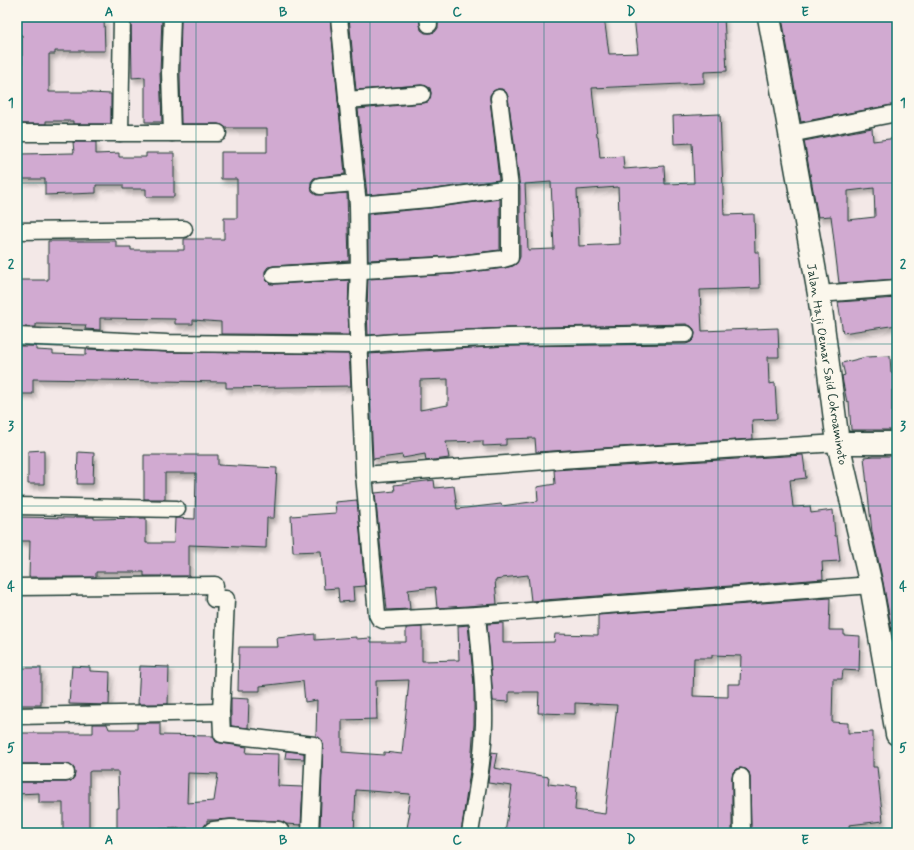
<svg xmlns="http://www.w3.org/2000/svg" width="914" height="850" font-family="Mynerve,sans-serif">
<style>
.building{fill:#d1aad1;stroke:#1f3d34;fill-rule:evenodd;filter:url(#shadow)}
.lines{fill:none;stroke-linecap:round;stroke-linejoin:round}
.street-casing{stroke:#1f3d34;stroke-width:19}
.secondary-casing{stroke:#1f3d34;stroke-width:25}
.street{stroke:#fbf7ec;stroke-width:16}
.secondary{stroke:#fbf7ec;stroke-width:22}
.grid{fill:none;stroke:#0f766e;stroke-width:1;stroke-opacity:0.55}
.labels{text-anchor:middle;stroke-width:3.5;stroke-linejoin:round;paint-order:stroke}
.street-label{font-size:13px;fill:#1f3d34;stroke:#fbf7ec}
.neatline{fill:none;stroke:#0f766e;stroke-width:1.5}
.grid-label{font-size:13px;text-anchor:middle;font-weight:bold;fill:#0f766e}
</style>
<defs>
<filter id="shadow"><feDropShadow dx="2.5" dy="4.5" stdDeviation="2" flood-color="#0004"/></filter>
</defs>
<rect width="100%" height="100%" fill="#f3e8e7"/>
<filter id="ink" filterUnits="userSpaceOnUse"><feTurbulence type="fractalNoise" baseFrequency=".025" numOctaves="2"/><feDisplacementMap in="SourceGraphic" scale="8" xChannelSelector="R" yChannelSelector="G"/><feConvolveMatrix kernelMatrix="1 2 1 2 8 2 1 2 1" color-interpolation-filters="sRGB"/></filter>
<g filter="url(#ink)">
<!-- building -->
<g class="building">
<polygon points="18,17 104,18 105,51 55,51 55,54 49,54 49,92 91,92 91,93 111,94 111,124 73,124 73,121 46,121 46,124 17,124 18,69 22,70 22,35 18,35"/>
<polygon points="131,17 162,17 160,73 162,122 145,122 145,77 132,78"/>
<polygon points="181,17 330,17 345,174 319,177 314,178 311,182 311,186 312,192 316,195 347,193 349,261 273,266 268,267 265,271 265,275 266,280 270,284 275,284 349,280 348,311 349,335 221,334 221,322 193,320 193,324 175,324 175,319 100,318 100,330 85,329 86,325 36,324 36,327 17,327 18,280 48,280 48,241 116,241 116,247 131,247 131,250 184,250 184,239 224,239 224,218 237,218 237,179 221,179 221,152 267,152 267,128 226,128 222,125 218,124 181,124 180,73"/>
<path d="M 349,17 L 419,17 L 421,30 L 425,33 L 430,33 L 435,32 L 438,28 L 438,17 L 604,17 L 609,54 L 638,53 L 634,17 L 724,17 L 727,71 L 704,72 L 704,83 L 592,88 L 597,136 L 598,136 L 600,158 L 623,156 L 624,169 L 664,166 L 665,184 L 694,183 L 692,143 L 674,144 L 673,116 L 720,114 L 724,215 L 754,214 L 755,252 L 759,252 L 760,288 L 700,290 L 702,331 L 778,328 L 779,357 L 768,357 L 769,384 L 775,383 L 777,419 L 752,420 L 753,439 L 536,452 L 535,438 L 506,439 L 506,445 L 483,446 L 483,441 L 446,442 L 449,458 L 426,461 L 425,454 L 403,458 L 402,455 L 373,459 L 368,354 L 507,346 L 686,344 L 691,342 L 694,339 L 695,333 L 694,329 L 691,326 L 686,324 L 507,328 L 368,335 L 367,311 L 368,279 L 453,274 L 504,268 L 513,266 L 517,263 L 520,257 L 520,188 L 508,97 L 506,92 L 502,89 L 498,89 L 493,91 L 490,95 L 490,99 L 499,180 L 428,190 L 367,195 L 358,109 L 423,103 L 428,102 L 430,98 L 431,93 L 430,88 L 426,86 L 421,85 L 356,90 ZM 551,182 L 554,249 L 528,250 L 525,184 ZM 618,187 L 620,244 L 579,246 L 577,190 ZM 448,379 L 448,405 L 420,410 L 420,380 Z"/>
<polygon points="789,17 897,17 897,104 801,122 782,18"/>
<path d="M 872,128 L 873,141 L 897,138 L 897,279 L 839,283 L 831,216 L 818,217 L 804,141 ZM 874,188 L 875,217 L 848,220 L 848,191 Z"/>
<polygon points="73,142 96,142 96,154 119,153 119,157 146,157 146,153 174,153 174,197 146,197 146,189 123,189 123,185 96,185 96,193 45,195 45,179 17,179 17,158 20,158 20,154 74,153"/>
<polygon points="500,199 500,250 451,256 368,260 368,214 430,208"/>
<polygon points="897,298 897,325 843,333 838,302"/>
<polygon points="17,346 36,346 36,350 53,351 53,354 86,355 86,349 167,352 349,354 351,386 226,388 226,382 33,379 33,394 17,394"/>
<polygon points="890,356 891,372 897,373 897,390 892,390 892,430 851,430 849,401 847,402 843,383 842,376 845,375 842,363 866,357"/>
<polygon points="44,450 44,484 28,484 28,451"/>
<polygon points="78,452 94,453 93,484 77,484"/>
<polygon points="144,455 218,455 218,465 277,468 274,518 267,518 266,548 189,545 189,576 144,576 144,572 96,572 96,577 29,577 30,541 17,541 17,517 74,518 74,517 94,517 94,519 146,518 146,543 174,543 175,518 195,519 196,473 165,473 165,499 144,499"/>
<polygon points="803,455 806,478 790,480 793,507 810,506 811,513 833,510 835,536 837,536 840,561 822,562 823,579 531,601 528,575 502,578 502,579 495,580 497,604 437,608 435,587 408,590 410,609 387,610 375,493 395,491 394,485 434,480 435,488 454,486 457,509 501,504 502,506 538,501 537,487 555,484 554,470"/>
<polygon points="874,456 897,456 897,631 892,631 883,582 872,532 864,457"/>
<polygon points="357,500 365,586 353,587 354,601 339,602 338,588 324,589 321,551 293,552 291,516 336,513 335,502"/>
<path d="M 830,598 L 829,630 L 844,630 L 844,635 L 860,636 L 859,671 L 843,670 L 842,679 L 833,679 L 832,722 L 848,723 L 848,733 L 873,732 L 873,767 L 877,767 L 883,821 L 849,825 L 850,833 L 751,833 L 750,776 L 749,772 L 746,769 L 740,768 L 736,769 L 733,772 L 732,777 L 732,833 L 505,833 L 512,786 L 488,783 L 492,752 L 497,753 L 494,768 L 549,777 L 548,784 L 577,787 L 575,810 L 605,814 L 617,705 L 575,703 L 575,714 L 538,713 L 539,692 L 509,692 L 509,702 L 493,701 L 487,624 L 503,623 L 503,643 L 554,642 L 555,634 L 598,635 L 598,615 ZM 712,655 L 741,656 L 740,684 L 728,684 L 728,697 L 693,696 L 694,658 L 712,658 Z"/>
<path d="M 468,625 L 474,684 L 474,724 L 471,764 L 461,833 L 406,833 L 410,812 L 407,812 L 410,794 L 356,790 L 354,833 L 331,833 L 331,828 L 320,828 L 323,745 L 322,741 L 316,736 L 317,700 L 305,702 L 303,681 L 260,686 L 260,691 L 238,691 L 239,647 L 278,647 L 277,638 L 315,634 L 315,640 L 356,637 L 356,639 L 371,638 L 371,642 L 406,642 L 406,628 L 422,627 L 422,661 L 459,660 L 458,626 ZM 409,680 L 402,754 L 384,752 L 384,755 L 342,752 L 342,720 L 377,719 L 376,681 Z"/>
<polygon points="72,666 90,667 90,671 110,672 109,705 69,704"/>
<polygon points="140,666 169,667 168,704 138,704"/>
<rect x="17" y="668" width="24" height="37"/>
<polygon points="231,698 249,699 248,728 231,726"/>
<path d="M 137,723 L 160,723 L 160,735 L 213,736 L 216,742 L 221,743 L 247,747 L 246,753 L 279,754 L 278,786 L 303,787 L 301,825 L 286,824 L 279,821 L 231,819 L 214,820 L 207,820 L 207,823 L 202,829 L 188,830 L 188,828 L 117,830 L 117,808 L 119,808 L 118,771 L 91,771 L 89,772 L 89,833 L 63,833 L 63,803 L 39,803 L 39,793 L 17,794 L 17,782 L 66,782 L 71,781 L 74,777 L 75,773 L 74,768 L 70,765 L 66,764 L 17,764 L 17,733 L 93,733 L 93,724 L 107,724 L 109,729 L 137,729 ZM 188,773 L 218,774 L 214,801 L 187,803 Z"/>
<polygon points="286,751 304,753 304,759 285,758"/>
</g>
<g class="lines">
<defs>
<g id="street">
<polyline points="339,17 358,205 359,270 357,311 364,475 377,614 379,618 383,620 477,615 871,585"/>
<polyline points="428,17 429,24"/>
<polyline points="347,100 422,94"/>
<polyline points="17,133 218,133"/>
<polyline points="120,133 122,17"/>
<polyline points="172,133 170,73 172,17"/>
<polyline points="790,134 897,113"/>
<polyline points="320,186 356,183"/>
<polyline points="358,205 429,199 510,188"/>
<polyline points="17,231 184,229"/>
<polyline points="274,275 452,265 503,259 510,257 510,188 499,98"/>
<polyline points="819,294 897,288"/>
<polyline points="17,336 167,343 359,345 397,342 507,337 686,334"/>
<polyline points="364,475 559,460 838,443"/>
<polyline points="17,506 177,509"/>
<polyline points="17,587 215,585 214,599 226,599 221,712 222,734 314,745 310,833"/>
<polyline points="17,716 221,712"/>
<polyline points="17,773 66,773"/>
<polyline points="741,777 742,833"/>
<path d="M 470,833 C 476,797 483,761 484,724 C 485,688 480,651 477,615"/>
</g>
<g id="secondary">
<polyline points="769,17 819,294 838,443 871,585 897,734"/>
<polyline points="838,443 897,443"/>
<polyline points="214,833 231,831 278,833"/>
</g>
</defs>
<!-- street casing -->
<use href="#street" class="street-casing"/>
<!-- secondary casing -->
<use href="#secondary" class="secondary-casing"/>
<!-- street -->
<use href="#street" class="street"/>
<!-- secondary -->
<use href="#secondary" class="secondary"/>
</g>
</g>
<!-- grid -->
<path class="grid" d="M 196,17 L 196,833M 370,17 L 370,833M 544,17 L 544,833M 718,17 L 718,833M 17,183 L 897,183M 17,344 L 897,344M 17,506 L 897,506M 17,667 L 897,667"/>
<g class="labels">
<!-- street labels -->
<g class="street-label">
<text transform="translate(828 364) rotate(81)" y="5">Jalan Haji Oemar Said Cokroaminoto</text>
</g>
</g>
<!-- margin -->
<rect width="914" height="850" fill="none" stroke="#fbf7ec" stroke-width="44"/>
<rect x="22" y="22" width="870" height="806" class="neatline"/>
<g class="grid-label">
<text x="109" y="16">A</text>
<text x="283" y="16">B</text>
<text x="457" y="16">C</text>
<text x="631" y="16">D</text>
<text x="805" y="16">E</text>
<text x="11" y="107">1</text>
<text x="903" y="107">1</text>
<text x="11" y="268">2</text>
<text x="903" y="268">2</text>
<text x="11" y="430">3</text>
<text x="903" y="430">3</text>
<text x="11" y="591">4</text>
<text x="903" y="591">4</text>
<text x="11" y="752">5</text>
<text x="903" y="752">5</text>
<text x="109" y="844">A</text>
<text x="283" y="844">B</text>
<text x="457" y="844">C</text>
<text x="631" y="844">D</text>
<text x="805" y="844">E</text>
</g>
</svg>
